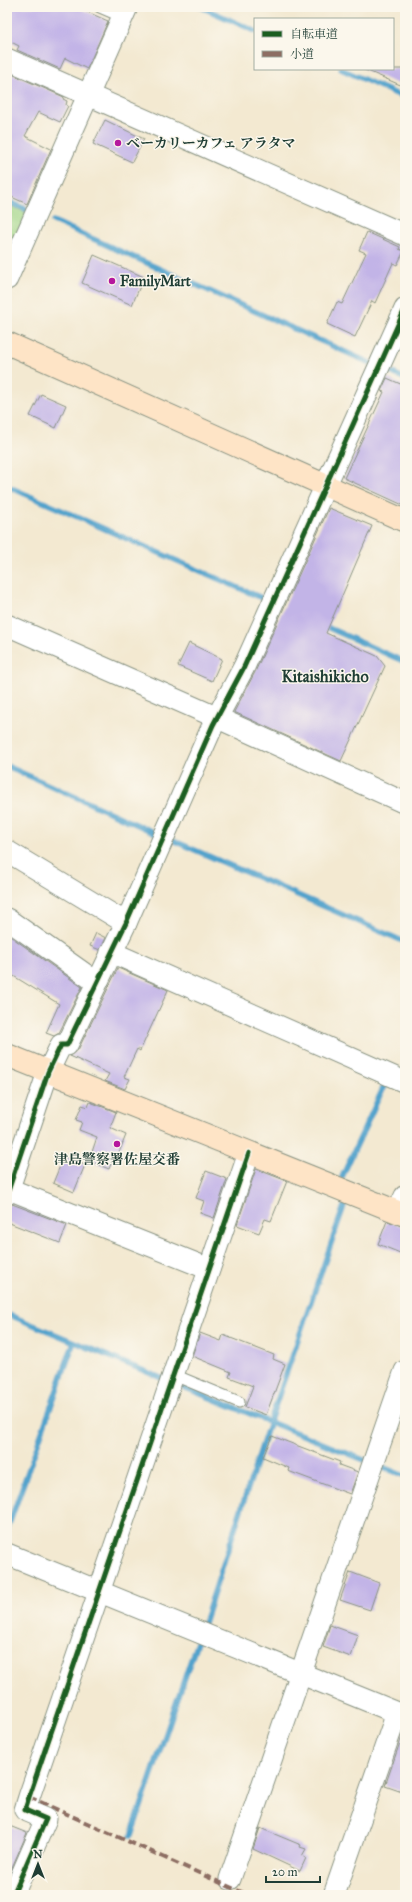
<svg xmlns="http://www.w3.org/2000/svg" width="412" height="1902" font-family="'IM FELL Great Primer','Noto Serif JP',serif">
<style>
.green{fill:#a0d586;stroke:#60895d}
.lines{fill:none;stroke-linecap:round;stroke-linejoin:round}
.stream{stroke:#52a3cc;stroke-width:5.5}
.building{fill:#c2b4e7}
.lane-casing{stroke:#899382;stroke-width:13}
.street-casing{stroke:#899382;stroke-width:23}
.secondary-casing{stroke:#899382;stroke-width:24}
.lane{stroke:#fff;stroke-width:11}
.street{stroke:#fff;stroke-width:21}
.secondary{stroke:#fee4c6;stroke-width:22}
.quiet{stroke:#8d6e63;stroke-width:4;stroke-dasharray:8 4;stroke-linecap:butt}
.cycleway-casing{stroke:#fbf7ec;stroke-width:8}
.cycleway{stroke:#1b5e20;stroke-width:5}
.poi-dot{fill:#b5179e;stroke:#fbf7ec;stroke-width:1.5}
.labels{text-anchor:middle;stroke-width:3;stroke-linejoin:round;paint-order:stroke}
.poi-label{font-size:14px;font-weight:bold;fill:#1f3d34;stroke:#fbf7ec;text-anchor:start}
.quarter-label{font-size:16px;font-weight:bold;fill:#1f3d34;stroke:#fbf7ec}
</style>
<rect width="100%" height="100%" fill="#fbf7ec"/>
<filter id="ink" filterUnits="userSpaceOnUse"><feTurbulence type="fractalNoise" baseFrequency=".025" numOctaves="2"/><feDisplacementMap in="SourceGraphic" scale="8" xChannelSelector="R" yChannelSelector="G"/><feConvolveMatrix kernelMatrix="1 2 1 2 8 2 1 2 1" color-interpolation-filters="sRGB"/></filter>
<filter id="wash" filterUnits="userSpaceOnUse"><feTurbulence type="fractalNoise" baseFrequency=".012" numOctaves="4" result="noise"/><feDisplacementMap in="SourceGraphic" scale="16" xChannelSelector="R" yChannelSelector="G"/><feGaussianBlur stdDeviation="0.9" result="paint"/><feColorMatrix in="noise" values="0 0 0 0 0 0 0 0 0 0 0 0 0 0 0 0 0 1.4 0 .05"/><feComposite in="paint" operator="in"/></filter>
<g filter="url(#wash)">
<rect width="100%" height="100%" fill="#f3e9d1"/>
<!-- green -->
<polygon class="green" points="7,204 27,213 7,259"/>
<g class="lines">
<!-- stream -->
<g class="stream">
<polyline points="201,7 255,31"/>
<polyline points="341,69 405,98"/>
<polyline points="7,201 28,210"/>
<polyline points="53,221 370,363"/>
<polyline points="389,371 405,379"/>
<polyline points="7,486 264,599"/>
<polyline points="322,625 405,662"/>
<polyline points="7,766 160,835"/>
<polyline points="172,840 405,942"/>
<polyline points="342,1177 385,1084"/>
<polyline points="7,1314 166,1380"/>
<polyline points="176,1384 369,1462"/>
<polyline points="377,1465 405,1476"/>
<polyline points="7,1530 74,1342"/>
<polyline points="203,1626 270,1421 344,1206"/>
<polyline points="131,1836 198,1639"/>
</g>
</g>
<g id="blocks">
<!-- building -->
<g class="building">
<polygon points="7,7 76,7 108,21 87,69 65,58 60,69 17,50 19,46 7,40"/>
<polygon points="363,69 405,69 405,87"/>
<polygon points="7,72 64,97 63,99 67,101 66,105 68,106 60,122 38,112 25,136 51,149 27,204 7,195"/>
<polygon points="105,120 144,139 132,162 93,144"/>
<polygon points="367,232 400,247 399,249 404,251 397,265 393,263 375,303 372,301 355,337 327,324 337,302 342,304 366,253 359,250"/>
<polygon points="94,255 144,277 132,305 82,283"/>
<polygon points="387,378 405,386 405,506 344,478 384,392 381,391"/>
<polygon points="41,394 66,405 56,428 30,416"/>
<polygon points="329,508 372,526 326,633 377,656 385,666 341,761 234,712 255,672"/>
<polygon points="189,643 222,659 212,681 178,666"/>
<polygon points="96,933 106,938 100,950 90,946"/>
<polygon points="7,934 82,987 59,1033 54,1036 46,1033 59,1004 7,972"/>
<polygon points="118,968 168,990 140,1051 137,1049 124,1077 130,1079 125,1089 105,1081 109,1074 70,1056 78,1050"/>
<polygon points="90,1102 116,1112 110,1128 126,1135 118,1155 115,1154 109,1169 89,1161 97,1137 79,1130 82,1122 76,1120 82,1105 88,1107"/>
<polygon points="64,1156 85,1165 74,1192 53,1183"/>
<polygon points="256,1169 287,1181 271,1221 265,1219 259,1233 237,1225"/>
<polygon points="206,1171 227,1179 214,1218 200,1213 204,1201 196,1198"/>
<polygon points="12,1204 67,1225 60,1243 7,1222 7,1206"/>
<polygon points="387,1221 405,1227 405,1255 378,1244"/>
<polygon points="200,1333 221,1341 223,1335 274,1355 273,1359 285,1364 266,1415 245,1407 253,1386 229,1377 231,1372 192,1356"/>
<polygon points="272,1436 340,1462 339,1465 358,1472 350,1494 288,1471 289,1468 263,1457"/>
<polygon points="350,1572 379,1583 370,1610 340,1600"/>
<polygon points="330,1625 358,1635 351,1657 323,1647"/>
<polygon points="405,1728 405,1793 385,1786"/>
<polygon points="7,1825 27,1833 7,1879"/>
<polygon points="260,1828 301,1845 300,1847 306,1849 302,1856 306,1858 300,1871 253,1849"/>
</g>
</g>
</g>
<g filter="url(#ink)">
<use href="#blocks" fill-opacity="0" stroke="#899382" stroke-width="1"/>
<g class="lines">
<defs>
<g id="lane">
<polyline points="100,7 123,17"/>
<polyline points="174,1375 239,1402"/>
</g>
<g id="street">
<polyline points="7,59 405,235"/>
<polyline points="7,279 127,7"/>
<polyline points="7,625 218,718 405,803"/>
<polyline points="7,851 126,923"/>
<polyline points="7,919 96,982"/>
<polyline points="111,952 405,1082"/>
<polyline points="9,1189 209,1269"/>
<polyline points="7,1194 48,1072 61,1045 67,1045 126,923 213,725 244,667 405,309"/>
<polyline points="398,1211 405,1196"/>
<polyline points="7,1554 405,1716"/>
<polyline points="230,1879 405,1371"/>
<polyline points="13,1895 46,1819 25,1810 29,1797 249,1153"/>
<polyline points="334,1895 397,1713"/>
</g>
<g id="secondary">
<polyline points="7,343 405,521"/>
<polyline points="7,1055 405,1215"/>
</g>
</defs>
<!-- lane casing -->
<use href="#lane" class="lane-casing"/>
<!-- street casing -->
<use href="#street" class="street-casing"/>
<!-- secondary casing -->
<use href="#secondary" class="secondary-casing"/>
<!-- lane -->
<use href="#lane" class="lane"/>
<!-- street -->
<use href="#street" class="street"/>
<!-- secondary -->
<use href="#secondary" class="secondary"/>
<!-- quiet -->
<polyline class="quiet" points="29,1797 248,1895"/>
<defs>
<g id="cycleway">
<polyline points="7,1194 48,1072 61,1045 67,1045 126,923 213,725 244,667 405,309"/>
<polyline points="13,1895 46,1819 25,1810 29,1797 249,1153"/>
</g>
</defs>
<!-- cycleway casing -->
<use href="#cycleway" class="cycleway-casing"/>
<!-- cycleway -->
<use href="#cycleway" class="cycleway"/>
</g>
</g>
<!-- markers -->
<g class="poi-dot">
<circle cx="118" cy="143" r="4"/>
<circle cx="112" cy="281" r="4"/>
<circle cx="117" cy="1144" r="4"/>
</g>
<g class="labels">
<!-- poi labels -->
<g class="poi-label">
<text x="126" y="148">ベーカリーカフェ アラタマ</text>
<text x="120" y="286">FamilyMart</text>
<text x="117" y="1164" text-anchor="middle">津島警察署佐屋交番</text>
</g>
<!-- quarter labels -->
<g class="quarter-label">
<text x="325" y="682">Kitaishikicho</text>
</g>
</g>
<!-- margin -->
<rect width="412" height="1902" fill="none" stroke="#fbf7ec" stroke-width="24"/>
<!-- legend -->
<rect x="254" y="18" width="140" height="52" fill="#fbf7ec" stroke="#a3ada2"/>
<rect x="262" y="31" width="20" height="6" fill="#1b5e20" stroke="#a3ada2"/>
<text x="290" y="38" font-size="12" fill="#1f3d34">自転車道</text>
<rect x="262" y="51" width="20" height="6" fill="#8d6e63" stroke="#a3ada2"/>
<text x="290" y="58" font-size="12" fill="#1f3d34">小道</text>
<!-- north arrow -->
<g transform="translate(38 1864)" stroke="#fbf7ec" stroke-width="3" paint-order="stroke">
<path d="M0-3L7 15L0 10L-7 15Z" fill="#1f3d34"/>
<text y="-6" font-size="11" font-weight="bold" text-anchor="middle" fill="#1f3d34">N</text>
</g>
<!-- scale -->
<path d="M266 1876v6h54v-6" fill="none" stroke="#1f3d34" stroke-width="2"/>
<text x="272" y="1876" font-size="12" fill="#1f3d34" stroke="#fbf7ec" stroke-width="3" paint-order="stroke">20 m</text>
</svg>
